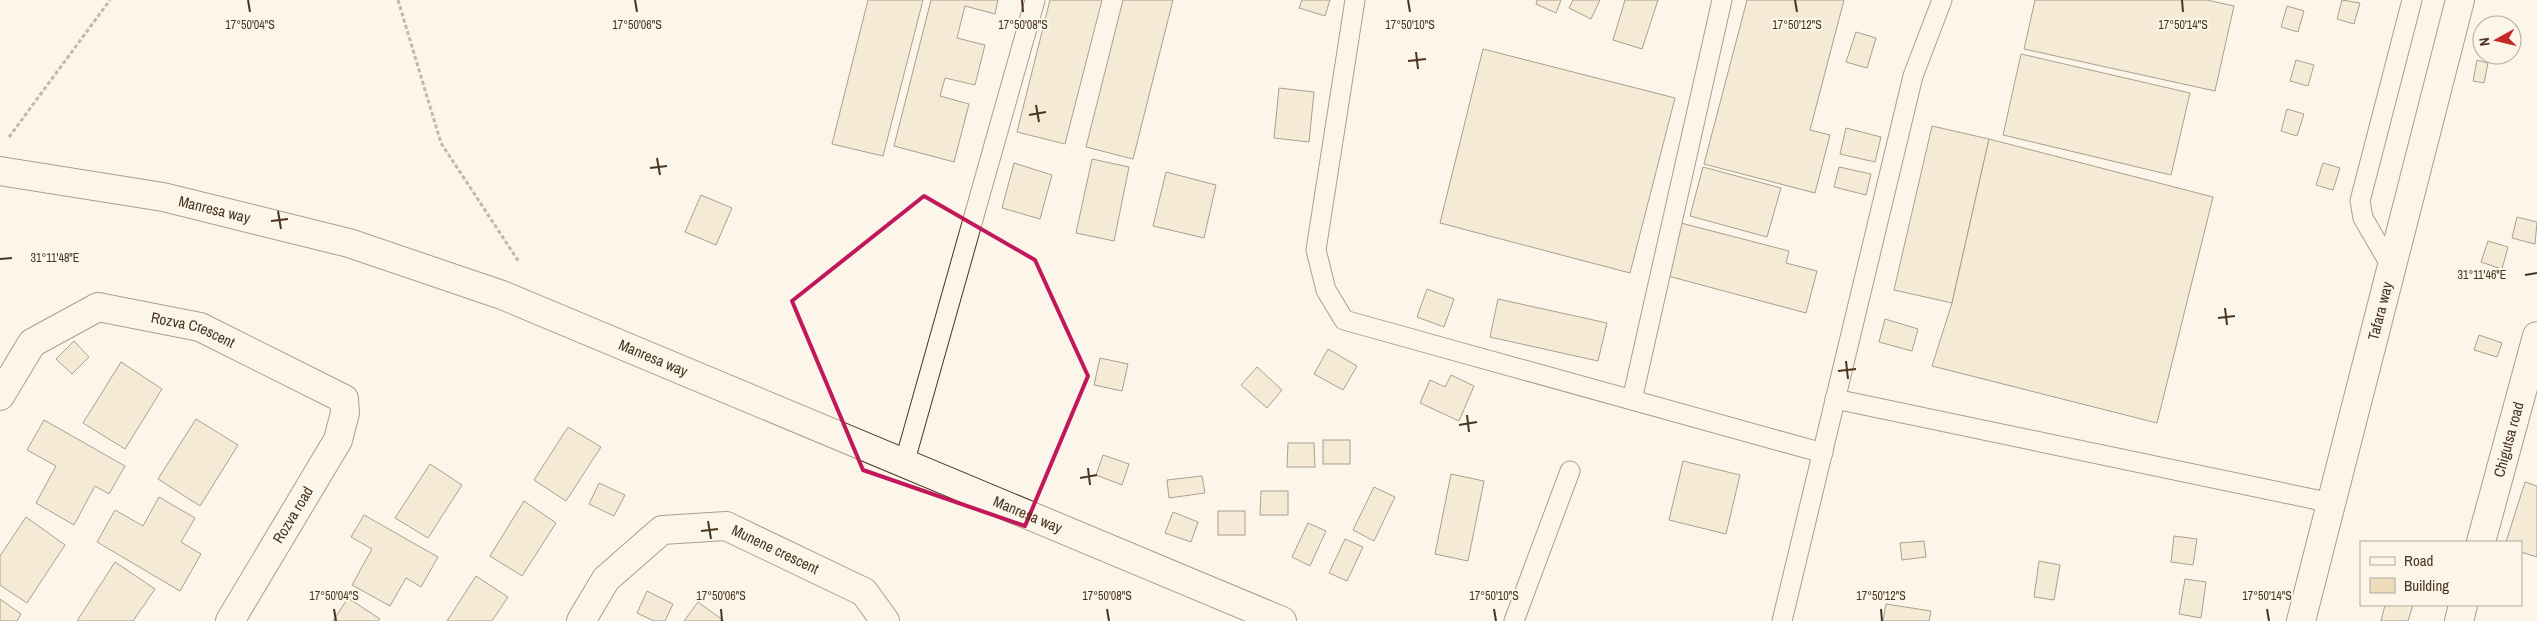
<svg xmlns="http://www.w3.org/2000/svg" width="2537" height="621" font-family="'Archivo Narrow',sans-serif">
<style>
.building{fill:#ecdcbc;stroke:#4a3520}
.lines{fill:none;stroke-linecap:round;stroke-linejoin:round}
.lane-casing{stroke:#4a3520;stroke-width:21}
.street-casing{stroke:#4a3520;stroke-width:30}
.secondary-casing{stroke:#4a3520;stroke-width:30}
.path{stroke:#7f6f5c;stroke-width:3;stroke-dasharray:4 2.5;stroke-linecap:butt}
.lane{stroke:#fbf6e9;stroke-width:19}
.street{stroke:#fbf6e9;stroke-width:28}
.secondary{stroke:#fbf6e9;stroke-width:28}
.marked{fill:none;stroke:#c2185b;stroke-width:4;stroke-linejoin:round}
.ticks{fill:none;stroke:#4a3520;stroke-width:2}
.labels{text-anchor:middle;stroke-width:4;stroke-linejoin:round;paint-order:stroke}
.street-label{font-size:15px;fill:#4a3520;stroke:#fbf6e9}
.ticks-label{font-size:12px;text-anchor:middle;fill:#4a3520;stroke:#fbf6e9;stroke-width:4;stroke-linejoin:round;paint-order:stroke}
</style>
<rect width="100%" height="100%" fill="#fbf6e9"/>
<!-- building -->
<g class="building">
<polygon points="868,0 923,0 883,156 832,144"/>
<polygon points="931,0 998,0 995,14 965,6 957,38 985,45 975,85 945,78 940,96 969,104 954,162 894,146"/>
<polygon points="1050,0 1102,0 1065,144 1017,132"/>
<polygon points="1123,0 1173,0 1133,159 1086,147"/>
<polygon points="1302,0 1330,0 1325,16 1299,8"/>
<polygon points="1537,0 1561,0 1556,13 1536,4"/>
<polygon points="1573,0 1600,0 1591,19 1569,8"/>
<polygon points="1625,0 1658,0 1642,49 1613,40"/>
<polygon points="1747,0 1844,0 1810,130 1830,135 1815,193 1704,164"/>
<polygon points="2035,0 2207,0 2234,6 2215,91 2024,49"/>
<polygon points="2342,0 2360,3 2354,24 2337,19"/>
<polygon points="2287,6 2304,11 2298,32 2281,27"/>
<polygon points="1856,32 1876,38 1867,68 1846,62"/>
<polygon points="1483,49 1675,98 1630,273 1440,223"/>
<polygon points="2021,54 2190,93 2171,175 2003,135"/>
<polygon points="2296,60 2314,65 2308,86 2290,81"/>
<polygon points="2477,60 2488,63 2484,83 2473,81"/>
<polygon points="1279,88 1314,92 1309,142 1274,138"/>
<polygon points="2287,109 2304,114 2297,136 2281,131"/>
<polygon points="1932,126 1989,139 1952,303 1894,290"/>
<polygon points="1846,128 1881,137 1875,162 1840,154"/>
<polygon points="1989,139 2213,197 2157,423 1932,366 1952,303"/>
<polygon points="1092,159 1129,167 1114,241 1076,233"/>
<polygon points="1014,163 1052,175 1040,219 1002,208"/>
<polygon points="2323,163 2340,168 2333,190 2316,185"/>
<polygon points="1703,167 1781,188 1767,237 1690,216"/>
<polygon points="1839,167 1871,174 1866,195 1834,187"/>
<polygon points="1166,172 1216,185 1204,238 1153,226"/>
<polygon points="701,195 732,208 716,245 685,232"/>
<polygon points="2517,217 2537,222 2535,244 2512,238"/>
<polygon points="1681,223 1789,251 1786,263 1817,271 1806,313 1668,276"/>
<polygon points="2488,241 2508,247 2502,269 2481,262"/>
<polygon points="1427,289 1454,299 1444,327 1417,317"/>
<polygon points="1498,299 1607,323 1598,361 1490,337"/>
<polygon points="1885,319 1918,329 1912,351 1879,342"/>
<polygon points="2479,335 2502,343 2497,357 2474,350"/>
<polygon points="74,341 89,357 72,374 56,359"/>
<polygon points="1328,349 1357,366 1343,390 1314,374"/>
<polygon points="1100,358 1128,364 1122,391 1094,385"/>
<polygon points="121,362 162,389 125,449 83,423"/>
<polygon points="1257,367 1282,390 1267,408 1241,385"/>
<polygon points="1451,375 1474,386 1459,421 1420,403 1430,380 1445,387"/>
<polygon points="196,419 238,445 200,506 158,479"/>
<polygon points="44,420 125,466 109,494 95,486 74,525 36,503 56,466 27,450"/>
<polygon points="568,427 601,447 566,501 534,480"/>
<rect x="1323" y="440" width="27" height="24"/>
<polygon points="1288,443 1314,443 1315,467 1287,467"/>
<polygon points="1103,455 1129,464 1122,485 1096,475"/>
<polygon points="1683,461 1740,475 1726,534 1669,520"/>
<polygon points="430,464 462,485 428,538 395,518"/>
<polygon points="1451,474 1484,481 1468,561 1435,554"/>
<polygon points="1202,476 1205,493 1169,498 1167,480"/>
<polygon points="2525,482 2537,486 2537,557 2521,552 2521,542 2506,542"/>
<polygon points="599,483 625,495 614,516 589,504"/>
<polygon points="1374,487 1395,497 1374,541 1353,530"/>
<polygon points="1261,491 1288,491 1288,515 1260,515"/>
<polygon points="159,497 195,518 181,542 201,554 180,591 97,542 115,510 143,526"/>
<polygon points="524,501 556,523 522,576 490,556"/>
<rect x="1218" y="511" width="27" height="24"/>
<polygon points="1173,512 1198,522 1191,542 1165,533"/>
<polygon points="364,515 438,557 421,587 406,578 390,606 352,585 372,549 351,537"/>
<polygon points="26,517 65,545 27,603 0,585 0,556"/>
<polygon points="1308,523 1326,531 1310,566 1292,557"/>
<polygon points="2174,536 2197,539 2193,565 2171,562"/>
<polygon points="1345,539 1363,547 1347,581 1329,573"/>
<polygon points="1924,541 1926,557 1902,560 1900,543"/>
<polygon points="2039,561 2060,565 2054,600 2034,597"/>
<polygon points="115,562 155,589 133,621 77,621"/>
<polygon points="476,576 508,597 492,621 447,621"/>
<polygon points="2185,579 2206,582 2201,618 2179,614"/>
<polygon points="647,591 673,604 665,621 654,621 637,613"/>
<polygon points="348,598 380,619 378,621 333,621"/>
<polygon points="0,599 21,614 17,621 0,621"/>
<polygon points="698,602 724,621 684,621"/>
<polygon points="1886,604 1931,611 1929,621 1883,621"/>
<polygon points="2385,605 2413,605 2408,621 2381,621"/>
</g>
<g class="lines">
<defs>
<g id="lane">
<polyline points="1355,0 1316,250 1326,290 1344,320 1823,453"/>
<polyline points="2391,266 2363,218 2360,201 2412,0"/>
<polyline points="1835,399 2332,503"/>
<polyline points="1632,400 1722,0"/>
<polyline points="904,464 1035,0"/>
<polyline points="1514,621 1570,471"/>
<polyline points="1782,621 1913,76 1942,0"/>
</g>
<g id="street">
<path id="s1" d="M 0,171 L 163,197 L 349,243 L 502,295 L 1282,621"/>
<path id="s2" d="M 0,396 L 32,343 L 98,307 L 200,327 L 344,399 L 345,413 L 338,440 L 230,621"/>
<path id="s3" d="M 2481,542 L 2537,336"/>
<path id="s4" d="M 581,621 L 606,579 L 662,530 L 726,526 L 864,592 L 885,621"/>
<polyline points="2459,621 2463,605"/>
</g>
<g id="secondary">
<path id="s5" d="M 2301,621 L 2460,0"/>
</g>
</defs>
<!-- lane casing -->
<use href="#lane" class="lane-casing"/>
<!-- street casing -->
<use href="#street" class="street-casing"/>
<!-- secondary casing -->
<use href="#secondary" class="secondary-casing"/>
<!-- path -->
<g class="path">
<polyline points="398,0 441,143 519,262"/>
<polyline points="9,137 110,0"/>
</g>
<!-- lane -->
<use href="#lane" class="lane"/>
<!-- street -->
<use href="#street" class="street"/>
<!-- secondary -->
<use href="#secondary" class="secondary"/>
</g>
<!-- marked area -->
<path d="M0 0H2537V621H0ZM 924,196 L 1035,260 L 1088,376 L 1025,526 L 863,470 L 792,301 Z" fill="#fbf6e9" fill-opacity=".55" fill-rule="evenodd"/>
<path class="marked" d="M 924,196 L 1035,260 L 1088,376 L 1025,526 L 863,470 L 792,301 Z"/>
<!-- ticks -->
<path class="ticks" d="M 248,0 L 250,12M 635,0 L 637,12M 1022,0 L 1023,12M 1408,0 L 1410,12M 1795,0 L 1797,12M 2182,0 L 2183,12M 1416,52 L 1418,69M 1408,61 L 1426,59M 1036,105 L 1039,122M 1029,115 L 1046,112M 657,158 L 660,175M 650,168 L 667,166M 278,211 L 281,229M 271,221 L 288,219M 0,259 L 12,258M 2525,275 L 2537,273M 2225,308 L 2227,325M 2218,318 L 2235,316M 1846,361 L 1848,379M 1838,371 L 1856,369M 1467,415 L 1469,432M 1459,425 L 1477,422M 1088,468 L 1090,485M 1080,478 L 1097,475M 708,521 L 711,539M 701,531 L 718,529M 334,609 L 336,621M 721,609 L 722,621M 1107,609 L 1109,621M 1494,609 L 1496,621M 1881,609 L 1882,621M 2267,609 L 2269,621"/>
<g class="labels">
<!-- street labels -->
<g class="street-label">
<text dy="5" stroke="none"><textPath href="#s1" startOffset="218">Manresa way</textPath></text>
<text dy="5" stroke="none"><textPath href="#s5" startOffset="320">Tafara way</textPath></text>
<text dy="5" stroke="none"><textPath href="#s2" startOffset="235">Rozva Crescent</textPath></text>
<text dy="5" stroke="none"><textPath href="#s1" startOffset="682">Manresa way</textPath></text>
<text dy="5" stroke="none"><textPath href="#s3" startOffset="106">Chigutsa road</textPath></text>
<text transform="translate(293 515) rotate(-59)" y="5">Rozva road</text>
<text dy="5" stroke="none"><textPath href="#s1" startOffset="1088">Manresa way</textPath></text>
<text dy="5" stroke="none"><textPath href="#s4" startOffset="242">Munene crescent</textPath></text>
</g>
</g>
<g class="ticks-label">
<text x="250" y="29">17°50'04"S</text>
<text x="637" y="29">17°50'06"S</text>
<text x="1023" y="29">17°50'08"S</text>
<text x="1410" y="29">17°50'10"S</text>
<text x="1797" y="29">17°50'12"S</text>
<text x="2183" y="29">17°50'14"S</text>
<text x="55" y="262">31°11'48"E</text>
<text x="2482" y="279">31°11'46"E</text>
<text x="334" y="600">17°50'04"S</text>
<text x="721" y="600">17°50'06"S</text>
<text x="1107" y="600">17°50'08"S</text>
<text x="1494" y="600">17°50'10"S</text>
<text x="1881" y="600">17°50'12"S</text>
<text x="2267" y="600">17°50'14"S</text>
</g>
<!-- legend -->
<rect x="2360" y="541" width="162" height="65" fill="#fbf6e9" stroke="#b4a999"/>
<rect x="2370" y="557" width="25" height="8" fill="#fbf6e9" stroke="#b4a999"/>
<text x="2404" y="566" font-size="15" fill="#4a3520">Road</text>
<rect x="2370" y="578" width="25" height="15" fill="#ecdcbc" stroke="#b4a999"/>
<text x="2404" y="591" font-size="15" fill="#4a3520">Building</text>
<!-- north arrow -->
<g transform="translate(2497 40) rotate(262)"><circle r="24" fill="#fbf6e9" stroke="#b4a999"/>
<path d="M0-4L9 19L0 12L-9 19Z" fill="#c62828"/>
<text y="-8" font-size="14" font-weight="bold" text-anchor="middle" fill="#4a3520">N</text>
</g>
</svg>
